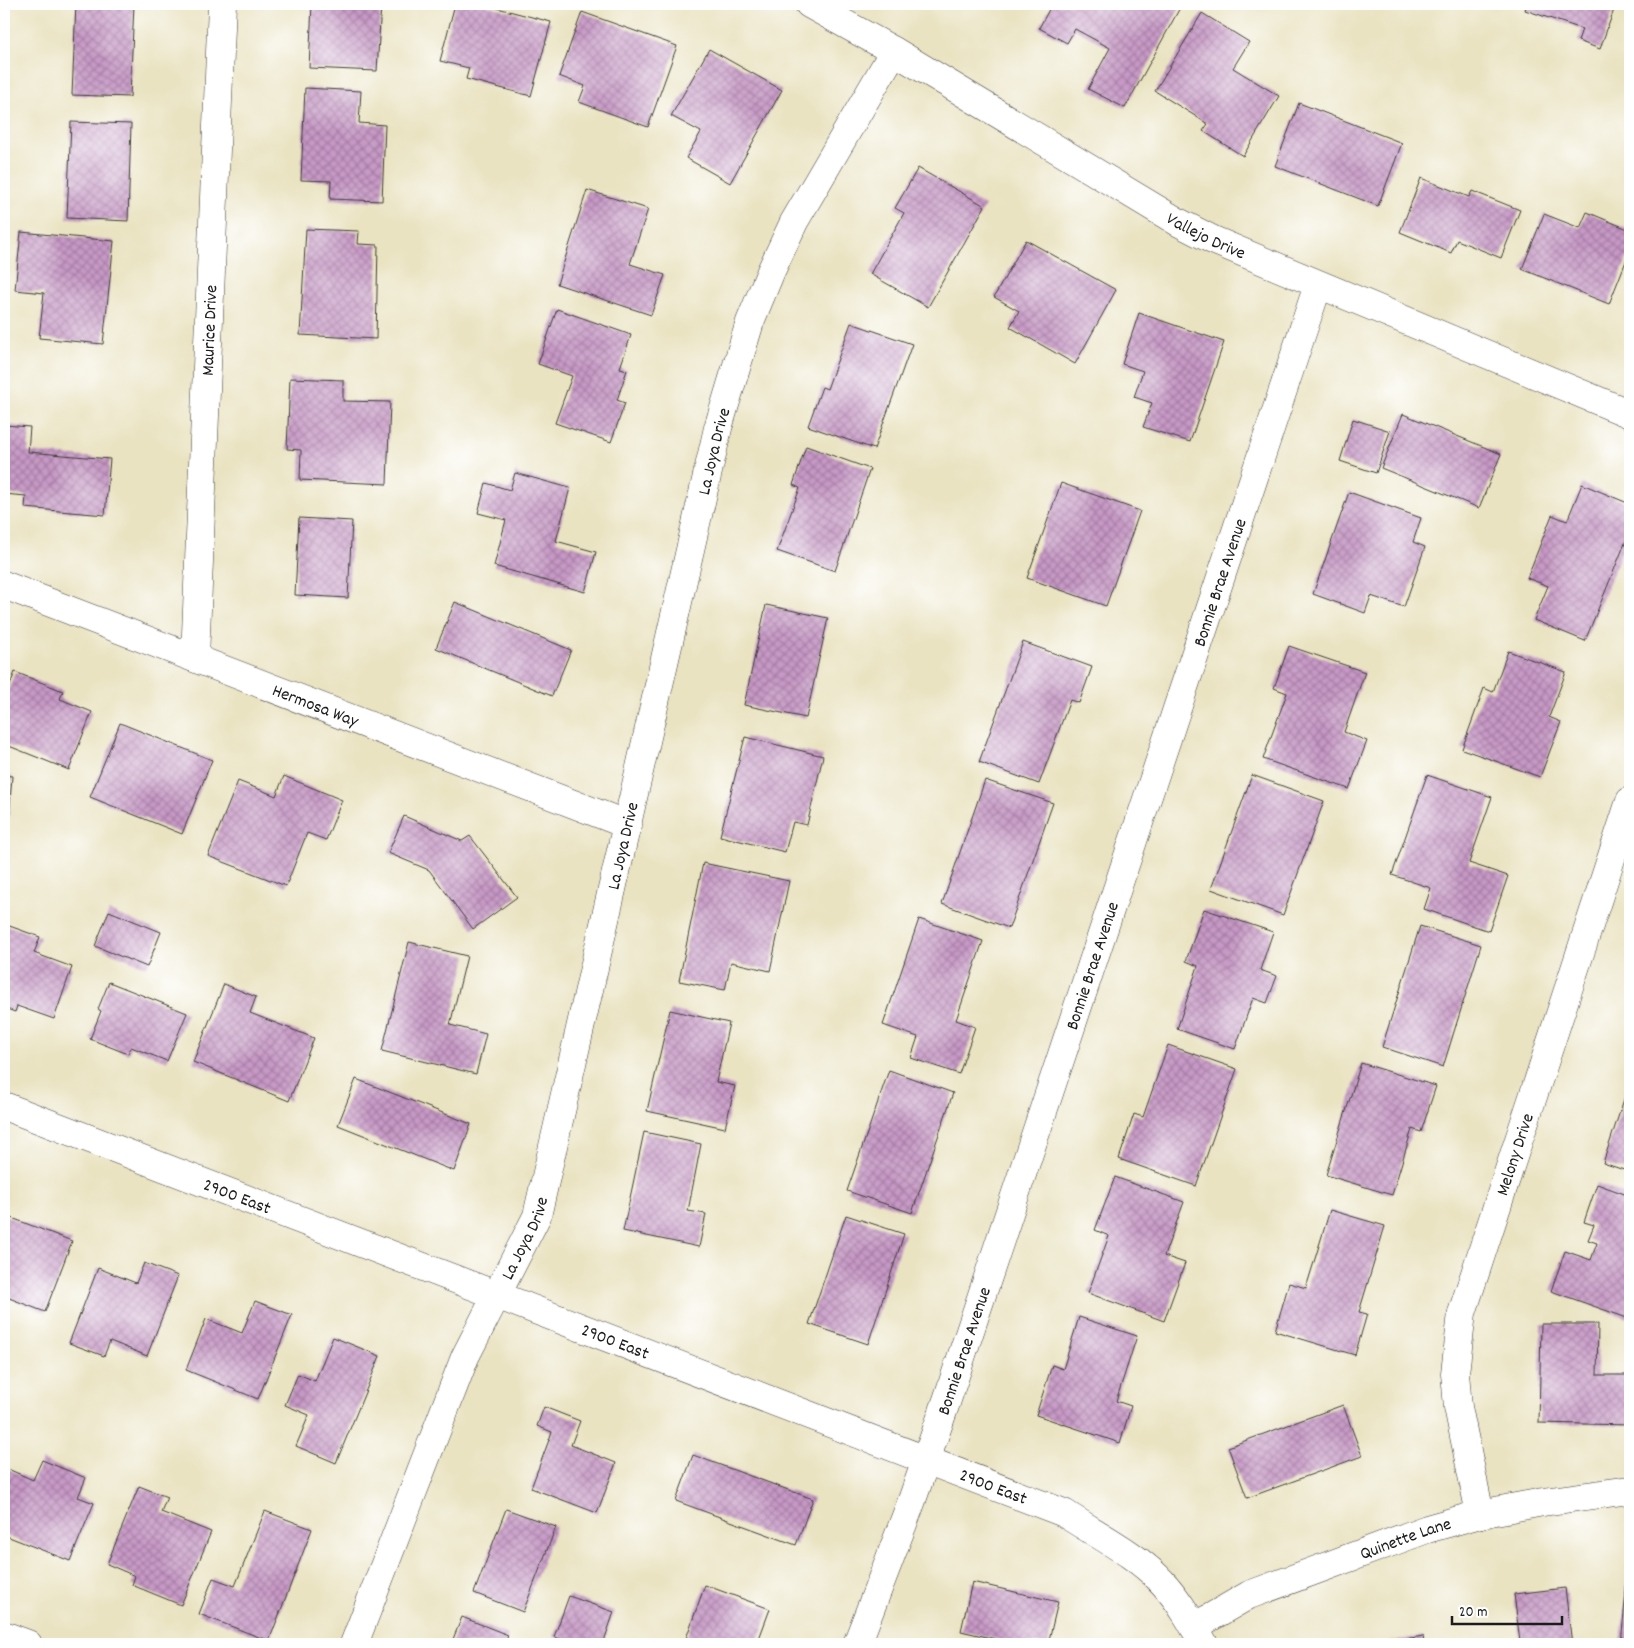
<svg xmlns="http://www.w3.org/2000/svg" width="1634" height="1648" font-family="Dekko,sans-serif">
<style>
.building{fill:url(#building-cross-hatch)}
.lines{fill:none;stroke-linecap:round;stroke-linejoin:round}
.street-casing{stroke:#3b3a35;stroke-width:29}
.street{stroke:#fff;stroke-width:28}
.labels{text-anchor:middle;stroke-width:4;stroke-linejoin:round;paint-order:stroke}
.street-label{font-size:18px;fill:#1c1c1c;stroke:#fff}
</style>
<defs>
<pattern id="building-cross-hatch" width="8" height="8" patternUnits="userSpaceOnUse" patternTransform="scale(1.25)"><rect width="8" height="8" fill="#c799c6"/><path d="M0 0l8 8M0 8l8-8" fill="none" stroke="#a17ca0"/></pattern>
</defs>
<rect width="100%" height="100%" fill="#fff"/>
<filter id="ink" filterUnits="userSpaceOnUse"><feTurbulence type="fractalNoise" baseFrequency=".02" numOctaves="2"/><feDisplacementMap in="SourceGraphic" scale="10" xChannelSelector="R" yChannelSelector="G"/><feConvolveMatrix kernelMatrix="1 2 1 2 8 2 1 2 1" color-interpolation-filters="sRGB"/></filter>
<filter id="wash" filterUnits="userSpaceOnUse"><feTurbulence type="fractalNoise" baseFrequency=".0096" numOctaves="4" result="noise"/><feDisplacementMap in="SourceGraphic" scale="20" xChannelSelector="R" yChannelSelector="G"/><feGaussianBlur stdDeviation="1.12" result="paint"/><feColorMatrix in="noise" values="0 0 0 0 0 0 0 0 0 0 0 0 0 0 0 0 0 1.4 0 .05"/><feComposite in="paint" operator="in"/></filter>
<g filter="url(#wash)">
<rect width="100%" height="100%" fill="#eae3c2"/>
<g id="blocks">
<!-- building -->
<g class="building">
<polygon points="76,4 134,4 130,97 72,95"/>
<polygon points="312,4 381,4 377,71 309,68"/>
<polygon points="455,4 482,4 551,22 531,96 466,79 469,68 440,61"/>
<polygon points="1052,4 1182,4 1125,108 1088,89 1110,48 1075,29 1067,43 1039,28"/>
<polygon points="1527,4 1616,4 1600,49 1578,41 1582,29 1525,10"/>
<polygon points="582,12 677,46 648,127 579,102 585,86 559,76"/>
<polygon points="1202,13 1249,42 1233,68 1279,96 1243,156 1203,131 1208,124 1155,91"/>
<polygon points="709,49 782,90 730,183 686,158 701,132 671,116"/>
<polygon points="305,88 361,91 359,123 385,125 382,201 330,199 331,181 301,180"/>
<polygon points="1299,103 1402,143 1378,206 1275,166"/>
<polygon points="71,122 131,124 128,221 67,218"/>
<polygon points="918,168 985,206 928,307 870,274 904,213 895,208"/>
<polygon points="1421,178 1469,197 1472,191 1520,210 1501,258 1457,240 1451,253 1400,232"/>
<polygon points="587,190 648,209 630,264 665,275 651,315 557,284"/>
<polygon points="1587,212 1630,230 1630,251 1609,304 1522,269 1544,214 1580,228"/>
<polygon points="306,229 359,231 358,244 378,245 376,339 300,335"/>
<polygon points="21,232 114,241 103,344 39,338 44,293 15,290"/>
<polygon points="1026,240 1116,290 1075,364 1010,327 1019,311 994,297"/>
<polygon points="557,309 631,335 620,368 627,370 617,400 625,403 611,442 555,423 572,376 538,364"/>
<polygon points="1139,313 1224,342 1190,442 1143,427 1152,403 1134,397 1143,371 1122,364"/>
<polygon points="851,323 912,344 874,449 808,426 822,387 827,389"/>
<polygon points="290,378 343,380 343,401 390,402 387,484 300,480 301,450 287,449"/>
<polygon points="1403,414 1501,454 1479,508 1381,468"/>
<polygon points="1353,419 1390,431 1376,473 1340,461"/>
<polygon points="4,425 30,427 28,452 110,459 105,515 25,508 26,496 4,494"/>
<polygon points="806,446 870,469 835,571 777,551 800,488 793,485"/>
<polygon points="515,473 570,488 556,541 596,552 585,592 494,566 506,520 478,513 486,483 510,490"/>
<polygon points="1061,483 1140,511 1106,606 1027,578"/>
<polygon points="1582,484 1630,504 1630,531 1585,641 1534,620 1548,586 1527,578 1552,515 1567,521"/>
<polygon points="1349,492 1421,518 1413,542 1425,547 1404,607 1371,596 1365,613 1313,594"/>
<polygon points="299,518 352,521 348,598 295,595"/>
<polygon points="455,602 571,650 552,696 436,648"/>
<polygon points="766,605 828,618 806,718 744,705"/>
<polygon points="1023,642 1092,667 1079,703 1070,700 1039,784 979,762"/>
<polygon points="1289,646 1365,672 1344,732 1367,741 1349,789 1263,759 1287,693 1274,688"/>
<polygon points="1508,651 1566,672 1549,717 1561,722 1540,777 1462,749 1484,688 1493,692"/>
<polygon points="15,672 63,691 60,699 92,712 69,770 4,744 4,701"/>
<polygon points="120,723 212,760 182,834 90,797"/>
<polygon points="745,737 823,756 807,825 793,822 785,852 720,836"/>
<polygon points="4,775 12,776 9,816 4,816"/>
<polygon points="1252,775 1324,801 1283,915 1211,889"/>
<polygon points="1427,775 1492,797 1469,863 1508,876 1489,931 1424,909 1431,888 1392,875"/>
<polygon points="284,776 342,800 326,840 307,833 286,886 208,856 238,781 276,796"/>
<polygon points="985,780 1053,803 1009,928 942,904"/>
<polygon points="404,816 462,841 470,836 517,897 473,929 429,870 388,853"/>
<polygon points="703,863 789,881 770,971 731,962 725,990 679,981"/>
<polygon points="1204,909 1273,932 1260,970 1277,976 1267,1003 1253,998 1235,1049 1177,1029 1198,966 1186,961"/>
<polygon points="109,911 161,932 147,967 95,946"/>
<polygon points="919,919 983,941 956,1020 975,1027 959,1074 911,1058 918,1037 883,1025"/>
<polygon points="4,924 40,937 34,953 72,967 54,1019 17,1006 15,1012 4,1008"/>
<polygon points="1420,926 1481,945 1443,1067 1382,1047"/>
<polygon points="409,942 467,956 450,1025 486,1034 476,1074 382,1051"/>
<polygon points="109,982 187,1013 167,1061 131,1047 128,1054 90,1039 101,1011 98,1009"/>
<polygon points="224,984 256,997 250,1013 314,1038 289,1101 193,1062"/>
<polygon points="670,1010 729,1023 716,1082 735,1086 725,1128 647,1111"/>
<polygon points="1168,1045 1237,1069 1196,1186 1119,1159 1134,1114 1143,1117"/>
<polygon points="1361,1063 1436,1086 1421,1132 1412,1129 1392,1195 1326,1175"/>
<polygon points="889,1070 953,1093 912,1213 847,1191"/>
<polygon points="356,1079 471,1124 454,1171 338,1125"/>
<polygon points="1630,1081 1630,1172 1603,1163"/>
<polygon points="644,1132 701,1144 688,1211 706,1214 699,1247 623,1231"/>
<polygon points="1115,1177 1184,1202 1164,1256 1185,1263 1164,1321 1088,1293 1109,1236 1095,1230"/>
<polygon points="1597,1184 1630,1196 1630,1319 1551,1291 1565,1251 1591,1260 1597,1243 1588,1240 1594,1225 1584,1222"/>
<polygon points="1330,1210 1385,1226 1359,1312 1367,1314 1355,1355 1275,1331 1289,1283 1306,1288"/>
<polygon points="4,1215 72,1241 45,1312 4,1296"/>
<polygon points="846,1215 904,1234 868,1344 809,1324"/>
<polygon points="144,1263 178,1276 147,1356 110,1341 104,1356 69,1343 98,1268 136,1283"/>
<polygon points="255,1301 292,1315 258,1399 186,1370 206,1319 242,1333"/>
<polygon points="1079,1317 1137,1336 1116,1401 1131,1406 1120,1443 1036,1415 1052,1365 1063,1369"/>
<polygon points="1541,1324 1598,1324 1597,1375 1630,1375 1630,1425 1539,1423"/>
<polygon points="333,1337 380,1356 336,1463 296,1446 309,1415 285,1405 298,1374 315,1381"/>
<polygon points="1343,1405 1362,1456 1247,1498 1228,1447"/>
<polygon points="544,1407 580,1421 571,1445 616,1463 597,1513 531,1488 552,1432 537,1426"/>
<polygon points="693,1455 813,1499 796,1545 676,1501"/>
<polygon points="42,1460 86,1478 78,1497 94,1503 70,1561 4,1535 4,1480 8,1469 33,1480"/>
<polygon points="139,1486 167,1497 161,1512 211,1532 181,1605 132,1585 135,1576 107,1564"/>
<polygon points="506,1509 556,1527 523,1612 474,1593"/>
<polygon points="265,1511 312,1529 269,1641 199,1614 213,1578 235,1586"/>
<polygon points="1628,1570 1630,1571 1630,1644 1621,1644"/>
<polygon points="972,1582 1058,1602 1048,1644 1017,1644 961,1631"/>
<polygon points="705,1585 770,1609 757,1644 684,1644"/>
<polygon points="1565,1588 1572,1644 1510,1644 1520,1642 1514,1594"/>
<polygon points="569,1596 614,1612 603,1644 575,1644 554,1637"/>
<polygon points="462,1617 508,1635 505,1644 451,1644"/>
<polygon points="1423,1636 1424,1644 1380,1644 1380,1643"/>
</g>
</g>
</g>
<g filter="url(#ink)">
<use href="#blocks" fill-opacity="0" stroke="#3b3a35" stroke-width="1"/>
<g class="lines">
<defs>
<g id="street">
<path id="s1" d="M 809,4 L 894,51 L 1178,222 L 1213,240 L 1630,414"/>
<path id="s2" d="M 4,585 L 628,825"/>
<path id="s3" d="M 195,658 L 222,4"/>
<path id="s4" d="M 4,1106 L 1064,1513 C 1097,1535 1137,1554 1164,1584 C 1180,1602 1192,1623 1204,1644"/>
<path id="s5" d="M 1480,1514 L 1458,1407 L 1455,1373 L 1462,1313 L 1630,801"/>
<path id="s6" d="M 1194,1627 L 1249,1595 L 1427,1529 L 1480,1514 L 1543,1502 L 1630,1490"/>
<polyline points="4,1635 28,1644"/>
<path id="s7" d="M 354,1644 L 465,1357 L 537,1216 L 718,428 L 750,322 L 771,271 L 794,222 L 894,51"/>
<path id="s8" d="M 857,1644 L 911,1503 L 947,1400 L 1318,285"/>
</g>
</defs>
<!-- street casing -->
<use href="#street" class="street-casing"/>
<!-- street -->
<use href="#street" class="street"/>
</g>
</g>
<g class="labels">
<!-- street labels -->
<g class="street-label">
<text dy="6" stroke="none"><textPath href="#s1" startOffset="460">Vallejo Drive</textPath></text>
<text dy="6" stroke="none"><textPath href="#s3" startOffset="328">Maurice Drive</textPath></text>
<text dy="6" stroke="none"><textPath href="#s7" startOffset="1251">La Joya Drive</textPath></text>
<text dy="6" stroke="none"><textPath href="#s8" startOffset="1122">Bonnie Brae Avenue</textPath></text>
<text dy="6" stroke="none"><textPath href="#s2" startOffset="334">Hermosa Way</textPath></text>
<text dy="6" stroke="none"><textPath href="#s7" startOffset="846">La Joya Drive</textPath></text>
<text dy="6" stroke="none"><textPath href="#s8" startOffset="718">Bonnie Brae Avenue</textPath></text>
<text dy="6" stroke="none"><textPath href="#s5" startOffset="371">Melony Drive</textPath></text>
<text dy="6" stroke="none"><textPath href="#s4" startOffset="250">2900 East</textPath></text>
<text dy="6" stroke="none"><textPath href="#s7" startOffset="441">La Joya Drive</textPath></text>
<text dy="6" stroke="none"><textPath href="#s4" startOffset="655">2900 East</textPath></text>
<text dy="6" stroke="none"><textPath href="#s8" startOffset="312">Bonnie Brae Avenue</textPath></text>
<text dy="6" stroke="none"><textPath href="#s4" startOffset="1060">2900 East</textPath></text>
<text dy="6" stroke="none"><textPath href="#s6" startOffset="230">Quinette Lane</textPath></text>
</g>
</g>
<!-- margin -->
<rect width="1634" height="1648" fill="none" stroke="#fff" stroke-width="20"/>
<!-- scale -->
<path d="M1452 1616v8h110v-8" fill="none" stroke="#1c1c1c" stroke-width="2.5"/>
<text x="1459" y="1616" font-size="15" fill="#1c1c1c" stroke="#ffffff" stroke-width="4" paint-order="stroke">20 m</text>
</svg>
